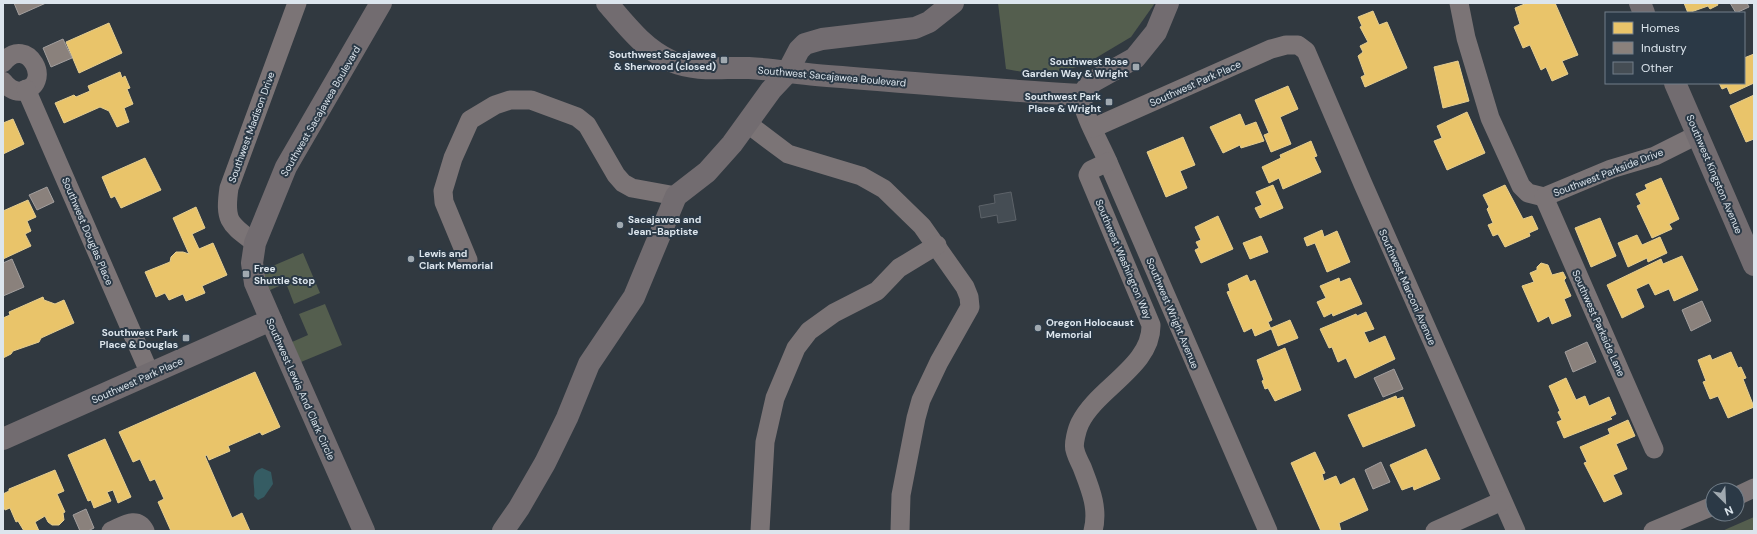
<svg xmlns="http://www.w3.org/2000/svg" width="1757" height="534" font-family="'DM Sans',sans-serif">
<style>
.green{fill:#545e4e}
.water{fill:#355c63}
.homes{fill:#e9c46a;stroke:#e5ce91}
.industry{fill:#8a817c;stroke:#a39f9e}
.building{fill:#454d54;stroke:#5d6369}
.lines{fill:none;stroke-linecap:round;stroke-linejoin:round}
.street{stroke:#7b7476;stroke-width:19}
.secondary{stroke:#726c70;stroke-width:22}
.poi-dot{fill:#a0a9b0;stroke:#2b3946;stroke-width:1.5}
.labels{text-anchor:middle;stroke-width:4;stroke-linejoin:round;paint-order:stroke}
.poi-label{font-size:10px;font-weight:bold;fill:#dce5ed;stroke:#2b3946;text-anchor:end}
.street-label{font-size:10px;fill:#dce5ed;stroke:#2b3946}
</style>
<rect width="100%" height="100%" fill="#313940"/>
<!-- green -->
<g class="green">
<polygon points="998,3 1155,3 1131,37 1084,65 1044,76 1006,69"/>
<polygon points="303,253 320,293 294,304 286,283 270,290 261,271"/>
<polygon points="325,304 342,345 301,362 292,342 308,335 299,314"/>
<polygon points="1754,517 1754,531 1722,531"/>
</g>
<!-- water -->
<path class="water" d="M 262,468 L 271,472 L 273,484 L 264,497 L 258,500 L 254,496 C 256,486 248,473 262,468 Z"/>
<!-- homes -->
<g class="homes">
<polygon points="1527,3 1555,3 1578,55 1562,61 1568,74 1552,81 1546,67 1541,70 1530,45 1523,48 1514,27 1520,24 1515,8"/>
<polygon points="1684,3 1717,3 1718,5 1710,9 1708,6 1688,13"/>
<polygon points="1373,11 1379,25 1387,22 1407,68 1365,87 1361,77 1365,75 1358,56 1363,52 1360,46 1368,42 1360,27 1362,26 1358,17"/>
<polygon points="109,23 122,53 79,73 66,42"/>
<polygon points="1754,54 1754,83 1730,94 1727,87 1722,89 1719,83 1744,83 1744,58"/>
<polygon points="1458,61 1469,101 1443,108 1434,67"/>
<polygon points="120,72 122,78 125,76 130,88 127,89 133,104 124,108 129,122 117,127 109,111 100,107 64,123 55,103 74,95 76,97 90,91 88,86"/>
<polygon points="1288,86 1298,109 1280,117 1291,144 1271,152 1264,135 1269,133 1255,100"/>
<polygon points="1754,95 1754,139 1746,142 1730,106"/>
<polygon points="1467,112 1485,153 1447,170 1434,141 1442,138 1437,126"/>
<polygon points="1240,114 1245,126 1256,122 1264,141 1241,148 1240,145 1223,153 1210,127"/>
<polygon points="13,119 24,144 3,154 3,123"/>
<polygon points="1183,137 1195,165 1180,171 1187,188 1166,197 1147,152"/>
<polygon points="1311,141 1317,156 1314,157 1321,172 1283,189 1279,178 1269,183 1262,167 1281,158 1280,155"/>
<polygon points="145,158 161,190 121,208 115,196 111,198 102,177"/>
<polygon points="1661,178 1679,219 1669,224 1672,229 1652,238 1637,206 1641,204 1636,194 1647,189 1645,185"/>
<polygon points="1273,185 1283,208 1260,218 1255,208 1262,205 1256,192"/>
<polygon points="1505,185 1523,219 1532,216 1538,229 1529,233 1530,236 1505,247 1498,234 1493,236 1488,225 1493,223 1487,209 1489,207 1483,195"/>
<polygon points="28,200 36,217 27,221 31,231 25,234 31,246 3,259 3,211"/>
<polygon points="196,207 205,228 192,234 199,249 213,243 227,275 202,286 205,293 186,301 183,294 169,300 165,293 156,297 145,272 170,262 171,257 176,252 183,252 189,254 173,218"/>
<polygon points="1218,216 1233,249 1201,263 1195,250 1199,248 1196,242 1201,240 1195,227"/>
<polygon points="1600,218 1616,256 1591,267 1575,228"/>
<polygon points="1322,230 1324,237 1337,231 1350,262 1327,272 1315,243 1307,246 1304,238"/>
<polygon points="1637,235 1642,245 1660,237 1667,253 1648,262 1647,258 1628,267 1618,243"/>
<polygon points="1261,236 1268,252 1250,259 1243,243"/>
<polygon points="1682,256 1698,290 1674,301 1669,289 1655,295 1649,283 1636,289 1644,307 1622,318 1607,285 1661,259 1663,264"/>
<polygon points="1541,263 1548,265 1552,275 1563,272 1566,278 1564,280 1571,296 1564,299 1571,316 1552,324 1549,316 1538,322 1522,286 1534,282 1530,273 1537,270 1537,267"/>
<polygon points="1247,275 1250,282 1255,280 1272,320 1268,322 1271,329 1255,336 1252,328 1244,332 1227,292 1230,291 1228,284"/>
<polygon points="1339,278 1340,282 1350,278 1362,304 1333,316 1332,313 1324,317 1317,302 1326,298 1320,286"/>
<polygon points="43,297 44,300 55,304 64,300 74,323 41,338 39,342 13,351 11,354 3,358 3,318 10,315 9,312"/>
<polygon points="1366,312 1374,329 1364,332 1369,343 1385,336 1395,359 1355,378 1346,358 1338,362 1332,347 1329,348 1320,329 1356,314 1357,316"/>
<polygon points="1290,320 1298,338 1278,346 1271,328"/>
<polygon points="1285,348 1301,390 1275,401 1268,388 1265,389 1262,381 1264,380 1257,360"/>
<polygon points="1731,352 1738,368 1741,367 1746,378 1743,379 1754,407 1728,418 1718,396 1710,399 1703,382 1706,381 1698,360 1710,355 1712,360"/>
<polygon points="255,372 280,427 262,435 260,432 228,446 230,451 209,460 207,455 205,456 232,518 242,513 250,531 171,531 158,502 164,499 155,479 150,481 140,459 133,462 119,432"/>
<polygon points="1566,378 1576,400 1585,396 1589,406 1609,397 1616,414 1610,417 1612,419 1564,438 1557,422 1562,420 1558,412 1560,411 1549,386"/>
<polygon points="1396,396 1397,399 1403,397 1415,426 1363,447 1348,415"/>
<polygon points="1628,420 1635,436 1616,444 1627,469 1613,475 1622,494 1604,502 1584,463 1587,462 1580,447 1610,434 1608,429"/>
<polygon points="105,439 131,497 118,503 113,490 107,492 111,501 94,508 91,500 88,501 68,455"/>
<polygon points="1426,449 1440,479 1414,490 1413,486 1402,490 1390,465"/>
<polygon points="1315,452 1325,473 1322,474 1324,481 1336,476 1340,485 1354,478 1368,510 1339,523 1341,531 1321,531 1291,463"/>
<polygon points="55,470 64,491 57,494 65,512 63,513 64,520 59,525 52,525 48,522 45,516 35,522 39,531 24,531 18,521 16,522 10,508 5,510 3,505 3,494 9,491 9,489"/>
</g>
<!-- industry -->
<g class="industry">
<polygon points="14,3 46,3 19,15"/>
<polygon points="1730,3 1747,3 1749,7 1736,13"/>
<polygon points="63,39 72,58 51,67 43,48"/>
<polygon points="47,187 54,202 37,210 29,195"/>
<polygon points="12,259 24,287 3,296 3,263"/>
<polygon points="1702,301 1711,321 1691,331 1682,310"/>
<polygon points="1587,342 1596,362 1573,372 1565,352"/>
<polygon points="1394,369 1403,389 1383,397 1374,378"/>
<polygon points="1381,462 1390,482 1373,489 1365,470"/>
<polygon points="86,509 94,528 88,531 80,531 73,515"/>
</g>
<!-- building -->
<polygon class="building" points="1011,192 1016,220 998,223 997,215 981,218 979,206 995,203 994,195"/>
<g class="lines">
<!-- street -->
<g class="street">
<polyline points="1459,3 1466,38 1490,118 1521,186 1528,193 1544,197 1611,169 1655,156 1697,135"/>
<path d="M 3,63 C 27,32 56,86 21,91 C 14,92 7,87 3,81"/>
<polyline points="26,89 150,374"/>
<path d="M 1082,95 C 1081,112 1101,145 1108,162 L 1268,531"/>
<polyline points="748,124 788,154 861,176 884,189 922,226 965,287 969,297 970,307 939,362 921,400 916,418 901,495 900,531"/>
<polyline points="1093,128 1271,49 1286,45 1298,45 1306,51 1363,184 1516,531"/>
<polyline points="1544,197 1654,449"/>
<path d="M 255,243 C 230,224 224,222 229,188 L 297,3"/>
<polyline points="468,260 444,202 443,191 453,158 470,120 495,105 510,100 531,100 577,117 587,125 616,175 623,183 632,188 676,196"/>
<polyline points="1737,496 1754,488"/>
<path d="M 111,531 C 123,526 137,515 145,531"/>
<polyline points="760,531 765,442 775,398 796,348 809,331 834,313 877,291 899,268 937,245"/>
<path d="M 1093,531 C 1099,508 1090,488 1082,467 C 1079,461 1076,455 1075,450 C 1073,444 1077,429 1080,423 C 1097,388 1152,366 1151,325 L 1088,175 L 1091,170 L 1108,162"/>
<polyline points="1435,531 1502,501"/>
<polyline points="1653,531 1713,506"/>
</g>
<!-- secondary -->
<g class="secondary">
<path d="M 607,3 C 626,25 644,49 671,61 C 696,72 723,67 749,68 C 771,69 794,73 816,75 C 904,82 993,90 1082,95 L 1092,82 L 1135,58 L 1156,32 L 1168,3"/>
<polyline points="1640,3 1644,13"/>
<polyline points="1675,83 1754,265"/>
<polyline points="3,439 271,320"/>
<polyline points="364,531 271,320 255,283 252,263 255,243 286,167 381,3"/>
<polyline points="503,531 519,508 545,463 567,418 589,364 634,297 676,196 707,172 732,144 771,90 787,73 799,50 805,44 822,39 915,28 929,22 953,3"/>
</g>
</g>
<!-- markers -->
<g class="poi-dot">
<rect x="720" y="56" width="8" height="8" rx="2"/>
<rect x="1132" y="63" width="8" height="8" rx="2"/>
<rect x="1105" y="98" width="8" height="8" rx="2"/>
<circle cx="620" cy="225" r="4"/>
<circle cx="411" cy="259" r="4"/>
<rect x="242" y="270" width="8" height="8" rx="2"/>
<circle cx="1038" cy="328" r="4"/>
<rect x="182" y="334" width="8" height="8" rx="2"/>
</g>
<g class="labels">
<!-- poi labels -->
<g class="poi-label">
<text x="716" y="58">Southwest Sacajawea<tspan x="716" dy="12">&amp; Sherwood (closed)</tspan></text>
<text x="1128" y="65">Southwest Rose<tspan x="1128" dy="12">Garden Way &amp; Wright</tspan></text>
<text x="1101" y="100">Southwest Park<tspan x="1101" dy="12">Place &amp; Wright</tspan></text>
<text x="628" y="223" text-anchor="start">Sacajawea and<tspan x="628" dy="12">Jean-Baptiste</tspan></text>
<text x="419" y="257" text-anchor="start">Lewis and<tspan x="419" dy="12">Clark Memorial</tspan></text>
<text x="254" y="272" text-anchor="start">Free<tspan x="254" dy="12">Shuttle Stop</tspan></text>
<text x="1046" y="326" text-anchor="start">Oregon Holocaust<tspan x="1046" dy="12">Memorial</tspan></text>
<text x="178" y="336">Southwest Park<tspan x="178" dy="12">Place &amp; Douglas</tspan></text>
</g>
<!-- street labels -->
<g class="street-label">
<text transform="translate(832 76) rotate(5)" y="4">Southwest Sacajawea Boulevard</text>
<text transform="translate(1195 83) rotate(-24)" y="4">Southwest Park Place</text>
<text transform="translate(320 111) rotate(-60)" y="4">Southwest Sacajawea Boulevard</text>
<text transform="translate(251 127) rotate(-70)" y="4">Southwest Madison Drive</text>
<text transform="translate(1608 172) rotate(-21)" y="4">Southwest Parkside Drive</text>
<text transform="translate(1715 174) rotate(67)" y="4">Southwest Kingston Avenue</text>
<text transform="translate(88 231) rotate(67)" y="4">Southwest Douglas Place</text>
<text transform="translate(1124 259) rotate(67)" y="4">Southwest Washington Way</text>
<text transform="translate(1408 287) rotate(66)" y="4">Southwest Marconi Avenue</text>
<text transform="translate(1173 313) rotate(67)" y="4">Southwest Wright Avenue</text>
<text transform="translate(1599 323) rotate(66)" y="4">Southwest Parkside Lane</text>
<text transform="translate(137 380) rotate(-24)" y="4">Southwest Park Place</text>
<text transform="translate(301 389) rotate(66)" y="4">Southwest Lewis And Clark Circle</text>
</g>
</g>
<!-- border -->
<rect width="1757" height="534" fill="none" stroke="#dce5ed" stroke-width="8"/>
<!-- legend -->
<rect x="1605" y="12" width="140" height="72" fill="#2b3946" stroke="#727e89"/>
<rect x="1613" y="22" width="20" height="12" fill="#e9c46a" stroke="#727e89"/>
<text x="1641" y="32" font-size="12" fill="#dce5ed">Homes</text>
<rect x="1613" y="42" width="20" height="12" fill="#8a817c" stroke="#727e89"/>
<text x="1641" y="52" font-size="12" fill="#dce5ed">Industry</text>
<rect x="1613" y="62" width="20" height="12" fill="#454d54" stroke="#727e89"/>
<text x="1641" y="72" font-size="12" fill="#dce5ed">Other</text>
<!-- north arrow -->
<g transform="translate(1725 502) rotate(156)"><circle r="19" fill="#2b3946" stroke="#727e89"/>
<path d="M0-3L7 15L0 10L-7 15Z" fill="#a0a9b0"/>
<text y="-6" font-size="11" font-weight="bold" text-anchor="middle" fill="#dce5ed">N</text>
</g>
</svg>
